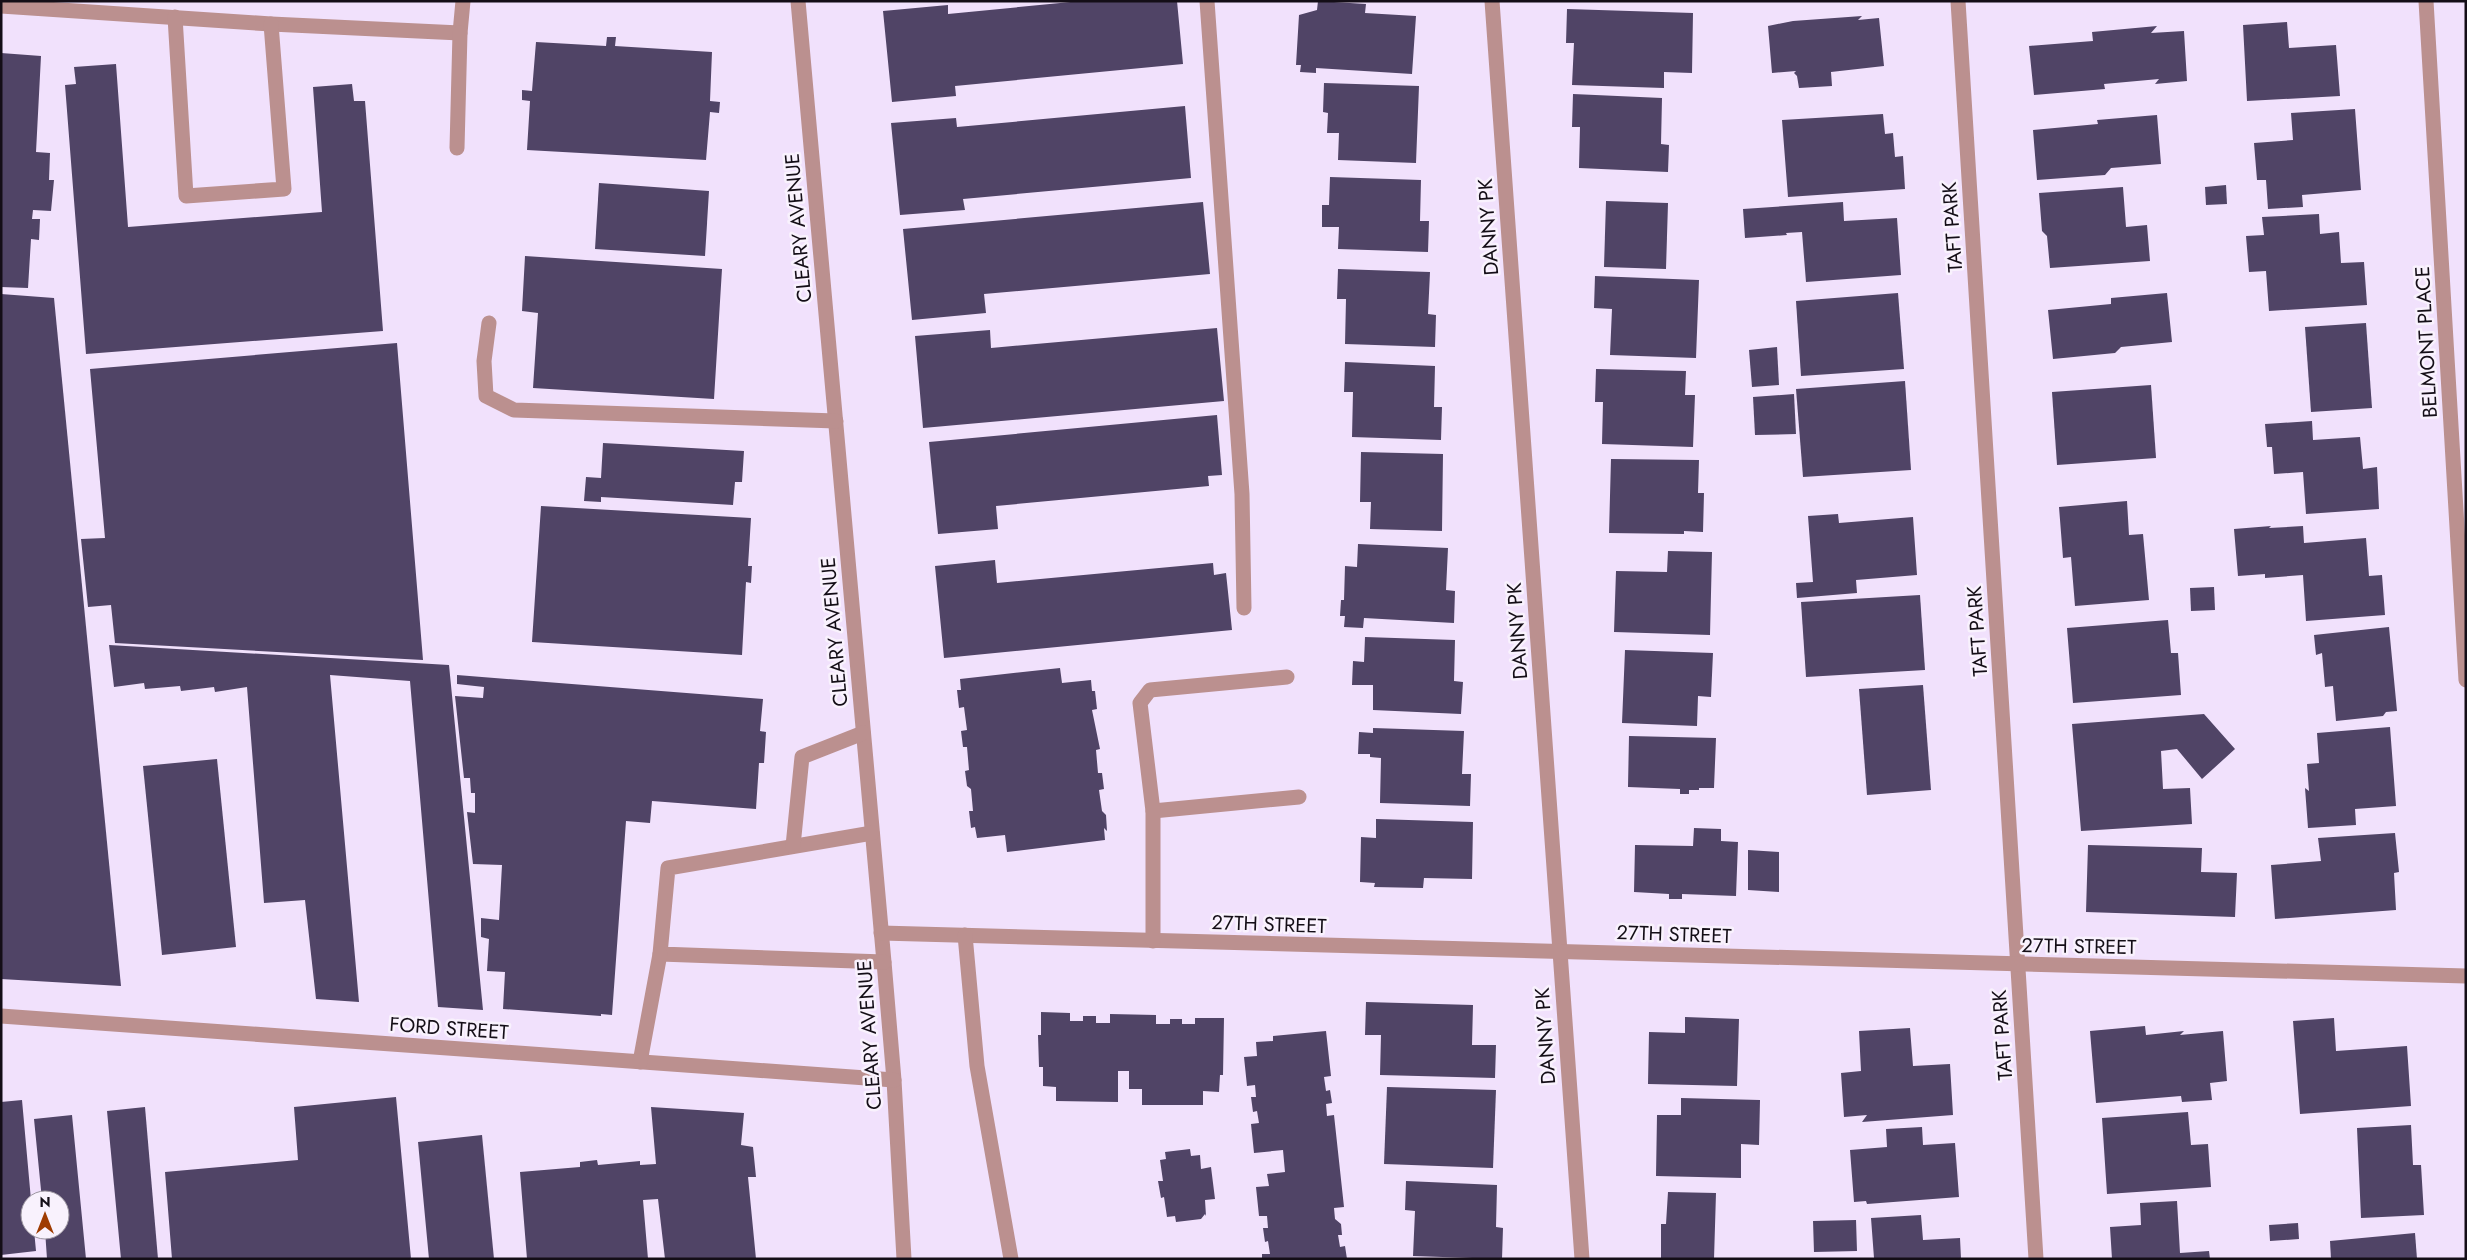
<svg xmlns="http://www.w3.org/2000/svg" width="2467" height="1260" font-family="Jost,sans-serif">
<style>
.building{fill:#504466}
.lines{fill:none;stroke-linecap:round;stroke-linejoin:round}
.minor{stroke:#bb908f;stroke-width:15}
.labels{text-anchor:middle;stroke-width:5;stroke-linejoin:round;paint-order:stroke}
.street-label{font-size:20px;fill:#140e17;stroke:#f9f2fd}
</style>
<rect width="100%" height="100%" fill="#f1e1fc"/>
<!-- building -->
<g class="building">
<polygon points="1081,1 1177,1 1183,64 955,86 956,96 892,102 883,11 948,5 948,14"/>
<polygon points="1318,1 1366,4 1365,13 1416,16 1412,74 1316,68 1316,73 1300,72 1301,65 1296,65 1299,15 1317,10"/>
<polygon points="1567,9 1693,13 1692,73 1664,72 1664,88 1572,85 1574,43 1566,43"/>
<polygon points="1862,16 1858,20 1879,18 1884,66 1831,72 1832,86 1799,88 1797,76 1794,73 1796,71 1772,73 1768,26 1793,21"/>
<polygon points="2287,22 2289,48 2336,45 2340,96 2247,101 2243,25"/>
<polygon points="2157,26 2151,33 2184,31 2187,81 2155,84 2159,79 2104,84 2105,89 2034,95 2029,46 2093,41 2092,32"/>
<polygon points="607,37 616,37 615,46 712,52 710,101 720,102 719,113 710,112 706,160 527,150 530,101 522,100 522,90 532,91 536,42 606,46"/>
<polygon points="1,53 41,56 36,152 50,153 49,180 54,180 51,211 33,210 32,219 40,219 39,240 31,239 28,288 1,287"/>
<polygon points="116,64 128,227 322,212 313,87 352,84 354,101 365,101 383,331 86,354 65,85 76,84 74,67"/>
<polygon points="1324,83 1419,86 1416,163 1338,160 1339,133 1327,133 1328,113 1323,112"/>
<polygon points="1573,94 1662,98 1661,144 1669,145 1668,172 1579,168 1580,127 1572,127"/>
<polygon points="1185,106 1191,178 963,199 965,210 900,215 891,123 956,118 957,127"/>
<polygon points="2355,109 2361,190 2302,195 2303,207 2268,209 2266,180 2257,180 2254,143 2293,140 2291,113"/>
<polygon points="1883,114 1885,134 1893,133 1895,157 1903,156 1905,189 1788,197 1782,120"/>
<polygon points="2157,115 2161,164 2111,168 2105,175 2037,180 2033,130 2098,124 2097,120"/>
<polygon points="1330,177 1421,180 1420,221 1429,221 1428,252 1338,249 1339,227 1322,227 1322,205 1329,205"/>
<polygon points="599,183 709,191 705,256 595,249"/>
<polygon points="2226,185 2227,204 2206,205 2205,187"/>
<polygon points="2123,187 2126,227 2147,225 2150,261 2050,268 2047,236 2042,231 2039,193"/>
<polygon points="1606,201 1668,203 1666,269 1604,267"/>
<polygon points="1203,202 1210,274 984,294 986,313 912,320 903,229"/>
<polygon points="1843,202 1844,221 1897,218 1901,275 1806,282 1802,232 1786,233 1787,235 1745,238 1743,209"/>
<polygon points="2319,214 2320,234 2339,232 2341,263 2364,262 2367,305 2269,311 2266,271 2249,272 2246,236 2264,235 2262,217"/>
<polygon points="525,256 722,269 714,399 533,388 538,313 522,311"/>
<polygon points="1338,269 1430,272 1428,314 1436,315 1435,347 1345,344 1346,299 1337,299"/>
<polygon points="1595,276 1699,280 1696,358 1610,355 1612,309 1594,308"/>
<polygon points="1898,293 1904,369 1801,376 1796,301"/>
<polygon points="2167,293 2172,342 2121,347 2115,353 2053,359 2048,310 2111,304 2111,298"/>
<polygon points="1,294 54,298 121,986 1,979"/>
<polygon points="2366,323 2372,408 2311,412 2305,327"/>
<polygon points="1217,328 1224,401 923,428 915,336 990,330 991,348"/>
<polygon points="397,343 423,660 115,643 111,605 88,607 81,539 105,538 90,369"/>
<polygon points="1777,347 1779,385 1752,387 1749,350"/>
<polygon points="1345,362 1435,366 1434,407 1442,407 1441,440 1352,437 1353,392 1344,392"/>
<polygon points="1596,369 1686,371 1685,395 1695,395 1693,447 1602,444 1603,402 1595,402"/>
<polygon points="1905,381 1911,470 1803,477 1796,389"/>
<polygon points="2151,385 2156,458 2057,465 2052,392"/>
<polygon points="1794,394 1796,434 1755,435 1753,397"/>
<polygon points="1217,415 1222,475 1208,476 1209,486 996,506 998,529 938,534 929,442"/>
<polygon points="2312,421 2313,440 2360,437 2363,469 2377,467 2379,509 2306,514 2303,472 2274,474 2272,447 2267,447 2265,424"/>
<polygon points="603,443 744,451 742,482 735,482 733,505 601,497 601,502 584,501 586,477 601,478"/>
<polygon points="1361,452 1443,454 1442,531 1370,529 1371,502 1360,502"/>
<polygon points="1611,459 1699,460 1698,493 1704,493 1703,532 1684,531 1684,534 1609,533"/>
<polygon points="2127,501 2129,535 2143,534 2149,600 2075,606 2071,557 2063,558 2059,507"/>
<polygon points="541,506 751,518 748,566 752,566 751,583 746,582 742,655 532,642"/>
<polygon points="1838,514 1839,523 1913,517 1917,575 1856,580 1857,593 1797,598 1796,583 1813,582 1808,516"/>
<polygon points="2271,526 2269,528 2303,526 2304,543 2366,538 2369,576 2382,575 2385,615 2306,621 2303,575 2265,578 2265,574 2238,576 2234,529"/>
<polygon points="1358,544 1448,548 1446,590 1455,591 1454,623 1364,618 1363,628 1344,627 1345,616 1340,616 1341,600 1344,600 1345,566 1357,567"/>
<polygon points="1668,551 1712,552 1710,635 1614,632 1616,571 1667,572"/>
<polygon points="995,560 997,583 1213,563 1214,575 1226,573 1232,630 944,658 935,566"/>
<polygon points="2214,587 2215,610 2191,611 2190,588"/>
<polygon points="1920,595 1925,670 1806,677 1801,602"/>
<polygon points="2168,620 2171,653 2178,653 2181,695 2073,703 2067,628"/>
<polygon points="2389,627 2397,711 2386,712 2383,716 2336,721 2333,686 2325,687 2322,653 2316,655 2314,635"/>
<polygon points="1365,637 1455,640 1454,681 1463,682 1461,714 1373,710 1373,685 1352,685 1353,661 1364,662"/>
<polygon points="109,645 449,665 483,1010 438,1007 410,681 330,675 359,1002 316,999 305,900 264,903 247,687 215,692 214,687 181,691 180,686 145,689 144,683 114,687"/>
<polygon points="1625,650 1713,653 1711,697 1698,696 1697,726 1622,723"/>
<polygon points="1060,668 1062,683 1091,680 1092,691 1095,691 1097,709 1092,710 1100,749 1096,750 1098,773 1102,773 1104,789 1099,790 1102,811 1106,815 1107,831 1104,828 1105,840 1007,852 1005,835 977,838 975,827 971,828 969,811 973,811 971,789 967,786 965,771 969,770 967,747 963,747 961,731 967,730 964,707 959,708 957,690 961,690 960,679"/>
<polygon points="457,675 763,699 760,731 766,732 764,763 759,763 756,809 652,801 650,823 626,821 612,1015 601,1014 601,1016 503,1009 505,972 487,971 489,939 481,937 481,918 499,920 502,865 473,864 467,812 475,813 475,793 471,793 470,778 464,778 455,696 483,698 484,687 457,684"/>
<polygon points="1923,685 1931,790 1867,795 1859,689"/>
<polygon points="2204,714 2235,749 2202,779 2177,749 2161,751 2163,789 2190,788 2192,824 2081,831 2072,724"/>
<polygon points="2390,727 2396,806 2355,809 2356,825 2308,828 2305,788 2309,791 2307,764 2319,763 2317,733"/>
<polygon points="1373,728 1464,731 1462,774 1471,774 1470,806 1380,803 1381,758 1370,757 1370,754 1358,754 1359,732 1373,733"/>
<polygon points="1629,736 1716,738 1714,788 1699,788 1699,790 1689,790 1689,794 1680,794 1680,789 1628,787"/>
<polygon points="217,759 236,947 162,955 143,766"/>
<polygon points="1376,819 1473,822 1472,879 1424,878 1423,888 1374,887 1375,883 1360,882 1361,837 1376,838"/>
<polygon points="1694,828 1721,829 1721,841 1738,842 1736,896 1682,894 1682,899 1669,899 1669,894 1634,892 1635,845 1693,846"/>
<polygon points="2395,833 2399,872 2394,873 2396,910 2275,919 2271,865 2321,861 2318,838"/>
<polygon points="2088,845 2202,848 2201,872 2237,873 2235,917 2086,912"/>
<polygon points="1748,850 1779,852 1779,892 1748,890"/>
<polygon points="1366,1002 1473,1005 1472,1045 1496,1045 1495,1078 1380,1075 1381,1035 1365,1035"/>
<polygon points="1041,1012 1070,1013 1070,1021 1083,1021 1083,1016 1096,1016 1096,1023 1110,1023 1110,1014 1156,1015 1156,1024 1170,1024 1170,1019 1182,1019 1182,1024 1195,1024 1195,1018 1224,1018 1223,1075 1220,1075 1219,1092 1203,1091 1203,1105 1142,1105 1142,1089 1129,1089 1129,1071 1118,1071 1118,1102 1056,1101 1056,1087 1043,1086 1043,1067 1039,1067 1038,1035 1041,1035"/>
<polygon points="1685,1017 1739,1019 1737,1086 1648,1084 1649,1032 1685,1033"/>
<polygon points="2334,1018 2336,1051 2407,1046 2411,1106 2300,1114 2293,1021"/>
<polygon points="2145,1026 2146,1035 2184,1031 2180,1035 2223,1031 2227,1081 2210,1083 2212,1100 2182,1102 2181,1096 2096,1103 2090,1031"/>
<polygon points="1910,1028 1913,1066 1950,1064 1953,1115 1862,1122 1867,1115 1844,1117 1841,1073 1861,1071 1859,1031"/>
<polygon points="1326,1031 1331,1076 1324,1077 1326,1091 1330,1090 1332,1103 1326,1104 1327,1116 1334,1115 1344,1207 1334,1208 1335,1219 1341,1224 1342,1235 1338,1235 1340,1247 1345,1246 1347,1259 1262,1259 1262,1254 1270,1254 1268,1241 1265,1242 1263,1228 1268,1228 1267,1216 1259,1216 1256,1187 1269,1186 1267,1174 1285,1172 1283,1150 1254,1153 1251,1124 1259,1123 1257,1111 1253,1112 1251,1097 1256,1097 1255,1085 1247,1086 1244,1057 1257,1056 1256,1042 1273,1041 1273,1036"/>
<polygon points="1387,1087 1496,1090 1493,1168 1384,1164"/>
<polygon points="396,1097 411,1259 172,1259 165,1172 298,1160 294,1107"/>
<polygon points="1681,1098 1760,1100 1759,1145 1741,1144 1741,1178 1656,1176 1657,1115 1681,1115"/>
<polygon points="22,1100 31,1200 30,1230 34,1230 36,1251 1,1255 1,1102"/>
<polygon points="145,1107 158,1259 121,1259 107,1111"/>
<polygon points="651,1107 744,1113 741,1145 753,1147 756,1177 748,1177 756,1259 665,1259 658,1199 643,1200 648,1259 527,1259 520,1172 580,1167 580,1162 597,1160 598,1165 640,1161 640,1165 656,1164"/>
<polygon points="2188,1112 2191,1145 2208,1144 2211,1187 2107,1194 2102,1118"/>
<polygon points="72,1115 86,1259 47,1259 45,1230 60,1230 60,1200 42,1200 34,1119"/>
<polygon points="2411,1125 2413,1165 2421,1165 2424,1215 2361,1218 2357,1128"/>
<polygon points="1922,1127 1923,1145 1955,1143 1959,1197 1867,1204 1866,1201 1854,1202 1850,1150 1887,1147 1886,1129"/>
<polygon points="482,1135 494,1259 429,1259 418,1142"/>
<polygon points="1190,1149 1191,1156 1200,1155 1201,1169 1211,1167 1215,1199 1205,1200 1206,1216 1205,1214 1201,1219 1176,1222 1175,1216 1167,1217 1164,1197 1161,1198 1158,1181 1163,1181 1160,1160 1166,1159 1165,1152"/>
<polygon points="1406,1181 1497,1185 1496,1227 1503,1228 1502,1259 1413,1256 1415,1211 1405,1210"/>
<polygon points="1668,1192 1716,1193 1714,1259 1661,1259 1661,1224 1666,1224"/>
<polygon points="2177,1201 2180,1253 2209,1251 2210,1259 2112,1259 2110,1227 2141,1225 2140,1203"/>
<polygon points="1921,1215 1923,1240 1960,1238 1961,1259 1874,1258 1871,1218"/>
<polygon points="1856,1220 1857,1251 1814,1252 1813,1221"/>
<polygon points="2298,1223 2299,1239 2270,1241 2269,1225"/>
<polygon points="2415,1233 2417,1259 2331,1259 2330,1241"/>
</g>
<g class="lines">
<!-- minor -->
<g class="minor">
<polyline points="798,1 884,962 894,1080 904,1259"/>
<polyline points="1207,1 1242,494 1244,608"/>
<polyline points="1492,1 1582,1259"/>
<polyline points="1958,1 2036,1259"/>
<polyline points="2426,1 2466,680"/>
<polyline points="1,6 271,24 460,33 463,1"/>
<polyline points="175,17 186,196 284,189 271,24"/>
<polyline points="457,148 460,33"/>
<polyline points="489,323 484,361 486,396 514,410 836,421"/>
<polyline points="1153,811 1299,797"/>
<polyline points="872,833 668,868 660,954 884,962"/>
<polyline points="793,846 802,757 863,733"/>
<polyline points="881,933 2466,976"/>
<polyline points="965,935 977,1066 1011,1259"/>
<polyline points="1153,941 1153,811 1140,703 1150,690 1287,677"/>
<polyline points="1,1016 894,1080"/>
<polyline points="640,1062 660,954"/>
</g>
</g>
<g class="labels">
<!-- street labels -->
<g class="street-label">
<text transform="translate(1488 227) rotate(-94)" y="7">DANNY PK</text>
<text transform="translate(1952 227) rotate(-94)" y="7">TAFT PARK</text>
<text transform="translate(798 228) rotate(-95)" y="7">CLEARY AVENUE</text>
<text transform="translate(2426 342) rotate(-93)" y="7">BELMONT PLACE</text>
<text transform="translate(1517 631) rotate(-94)" y="7">DANNY PK</text>
<text transform="translate(1977 631) rotate(-94)" y="7">TAFT PARK</text>
<text transform="translate(834 632) rotate(-95)" y="7">CLEARY AVENUE</text>
<text transform="translate(1269 924) rotate(2)" y="7">27TH STREET</text>
<text transform="translate(1674 934) rotate(2)" y="7">27TH STREET</text>
<text transform="translate(2079 946) rotate(1)" y="7">27TH STREET</text>
<text transform="translate(449 1028) rotate(4)" y="7">FORD STREET</text>
<text transform="translate(869 1035) rotate(-94)" y="7">CLEARY AVENUE</text>
<text transform="translate(2002 1035) rotate(-94)" y="7">TAFT PARK</text>
<text transform="translate(1545 1036) rotate(-94)" y="7">DANNY PK</text>
</g>
</g>
<!-- border -->
<rect width="2467" height="1260" fill="none" stroke="#140e17" stroke-width="5"/>
<!-- north arrow -->
<g transform="translate(45 1215)"><circle r="24" fill="#f9f2fd" stroke="#9d97a1"/>
<path d="M0-4L9 19L0 12L-9 19Z" fill="#9f3c01"/>
<text y="-8" font-size="14" font-weight="bold" text-anchor="middle" fill="#140e17">N</text>
</g>
</svg>
